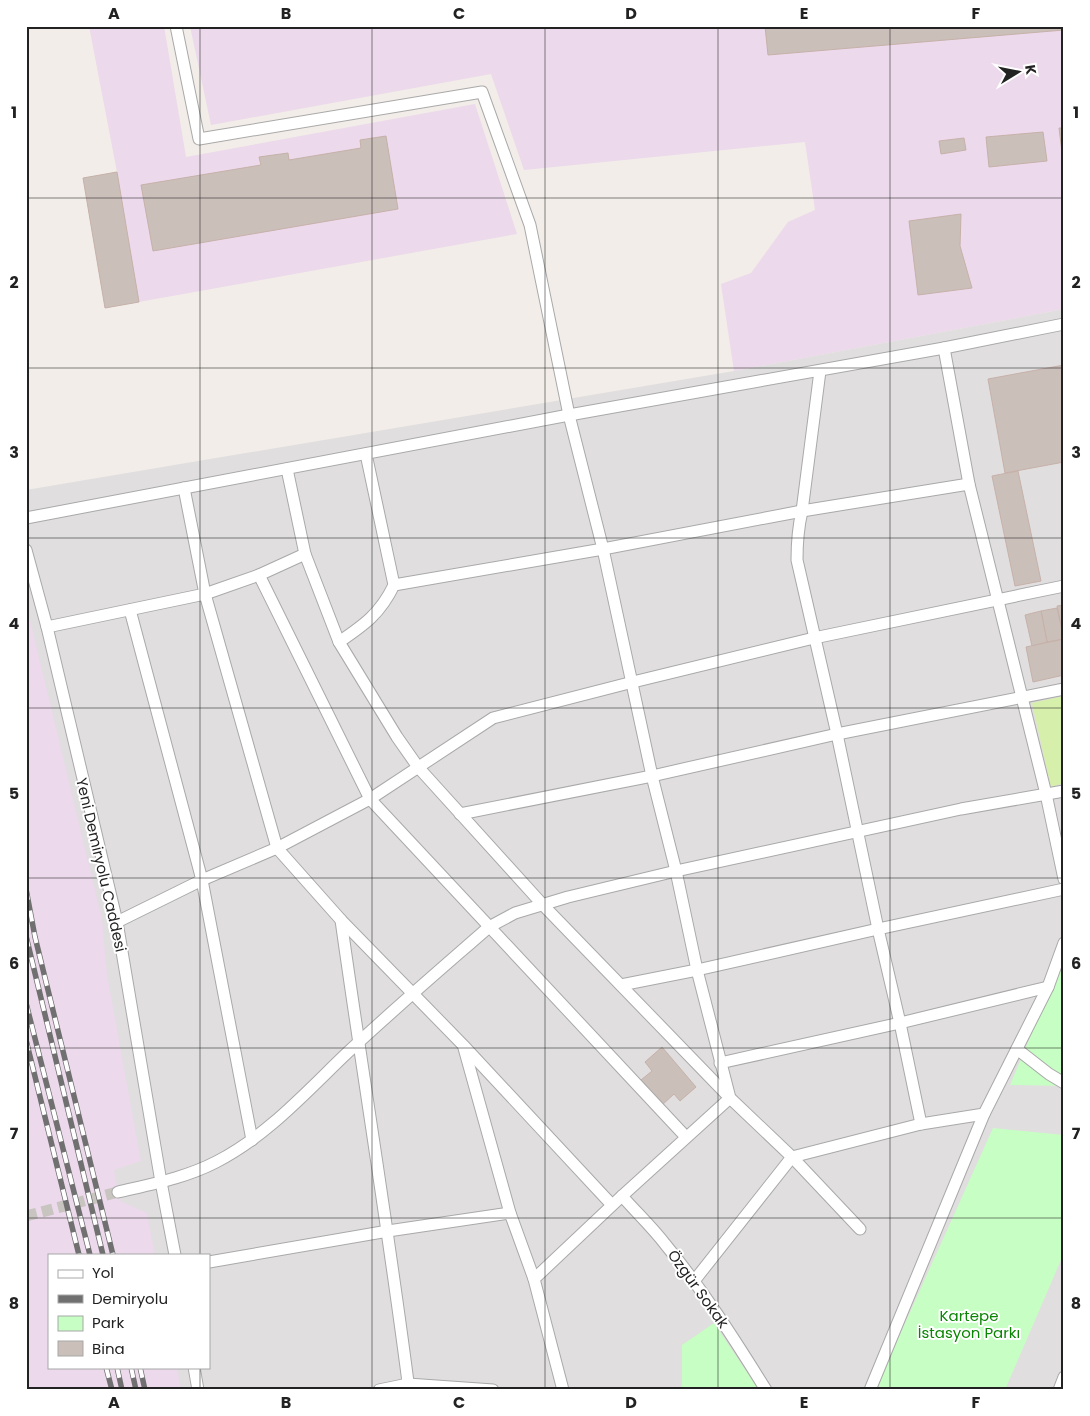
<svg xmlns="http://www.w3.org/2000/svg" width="1090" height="1416" font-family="Poppins,sans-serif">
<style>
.residential{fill:#e0dedf;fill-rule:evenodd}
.industrial{fill:#ecd9eb}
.grass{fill:#d6efab}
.park{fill:#c7fec3}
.building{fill:#cbbfba;stroke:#c6b1a9}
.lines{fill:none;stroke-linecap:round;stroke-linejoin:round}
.minor-tunnel{stroke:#c8c4c0;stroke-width:11;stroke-dasharray:11 5.5;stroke-linecap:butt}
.minor-casing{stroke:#a9a9a9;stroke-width:13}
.minor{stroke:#fff;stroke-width:11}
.rail-casing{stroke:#707070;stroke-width:5.5}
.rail{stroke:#fff;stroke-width:4;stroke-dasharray:11;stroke-linecap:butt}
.grid{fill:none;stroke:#222;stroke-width:1;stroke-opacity:0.55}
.labels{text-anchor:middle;stroke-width:4;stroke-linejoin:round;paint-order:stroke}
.street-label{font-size:15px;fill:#222;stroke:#fff}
.park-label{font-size:15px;fill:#0a8604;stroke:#fff}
.neatline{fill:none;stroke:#222;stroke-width:2}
.grid-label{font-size:16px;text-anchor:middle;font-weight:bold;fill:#222}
</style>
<rect width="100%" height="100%" fill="#f2ede8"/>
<!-- residential -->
<path class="residential" d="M 1064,309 L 1064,1390 L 26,1390 L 26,490 L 734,371 ZM 49,1255 L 209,1255 L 209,1367 L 49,1367 Z"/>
<!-- industrial -->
<g class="industrial">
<polygon points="89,26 164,26 186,157 475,104 517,234 105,308 83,178 117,172"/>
<polygon points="190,26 1064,26 1064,309 734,371 721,284 751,273 788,222 815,210 805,142 524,170 491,74 211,125"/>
<polygon points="26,603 102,919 107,974 141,1161 114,1170 120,1201 147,1213 155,1255 49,1255 49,1367 177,1367 181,1390 26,1390"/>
</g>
<!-- grass -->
<polygon class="grass" points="1064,696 1064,783 1051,787 1032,703"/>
<!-- park -->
<g class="park">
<polygon points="1064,957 1064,1086 1010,1085"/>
<polygon points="993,1128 1064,1135 1064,1253 1005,1390 875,1390"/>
<polygon points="714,1323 759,1390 682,1390 682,1345"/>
</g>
<!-- building -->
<g class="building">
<polygon points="765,26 1064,26 1064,30 768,55"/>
<polygon points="1059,128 1064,128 1064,152 1062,152"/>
<polygon points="1043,132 1047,161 989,167 986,137"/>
<polygon points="386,136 398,209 153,251 141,185 261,165 259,157 288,153 289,160 361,148 360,140"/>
<polygon points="964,138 966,150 941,154 939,141"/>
<polygon points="117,172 139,302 105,308 83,178"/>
<polygon points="961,214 960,246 972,288 918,295 909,221"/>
<polygon points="1064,365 1064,462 1005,473 988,379"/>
<polygon points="1018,471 1041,581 1015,586 992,476"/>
<polygon points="1064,605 1064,639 1057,606"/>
<polygon points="1057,608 1064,639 1047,642 1041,611"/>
<polygon points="1041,611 1047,642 1032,646 1025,615"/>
<polygon points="1064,639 1064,675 1033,682 1026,647"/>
<polygon points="662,1047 696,1087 680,1101 674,1094 662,1105 641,1080 652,1071 645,1062"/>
</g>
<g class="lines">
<!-- minor-tunnel -->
<polyline class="minor-tunnel" points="26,1216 118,1192"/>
<defs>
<g id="minor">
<polyline points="176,26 199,139 482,92 530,225 569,415 603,549 652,776 676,871 697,970 730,1098 622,1196 534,1279"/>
<polyline points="944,348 969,484 1046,794 1064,879"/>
<path d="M 820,371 L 802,511 C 798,528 797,543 797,560 L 837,734 L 878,929 L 900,1023 L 921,1124"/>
<polyline points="366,454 394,585"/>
<polyline points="287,469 305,554"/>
<polyline points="184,488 205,594 277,848 341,920 463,1045 612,1205"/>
<polyline points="26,518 569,415 944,348 1064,324"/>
<polyline points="26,550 47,627 117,922 161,1182 175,1255"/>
<polyline points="259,575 370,799 686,1137"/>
<polyline points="130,610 202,880 252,1140"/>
<polyline points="47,627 205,594 259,575 305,554 339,642 397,737 418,767 543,905 730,1098 792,1157 860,1229"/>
<path d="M 339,642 C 364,625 380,614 394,585 L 603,549 L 802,511 L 969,484"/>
<polyline points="460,814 652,776 837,734 1064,689"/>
<path d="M 341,920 C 363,1077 389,1233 409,1390"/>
<polyline points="117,922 202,880 277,848 370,799 493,718 633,682 814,638 1064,586"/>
<polyline points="621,985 697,970 878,929 1064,889"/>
<polyline points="464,1048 510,1213 534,1279 563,1390"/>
<polyline points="1017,1049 1049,1074 1064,1083"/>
<polyline points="720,1063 900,1023 1048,987"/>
<path d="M 118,1192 C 152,1184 185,1178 216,1162 C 267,1136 306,1092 347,1053 C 393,1010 441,969 489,927 L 515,913 L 568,897 L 676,871 L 961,809 L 1064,791"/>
<path d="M 622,1196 C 636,1212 652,1227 665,1244 C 703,1290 735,1340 766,1390"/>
<polyline points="209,1262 388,1231 510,1213"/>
<polyline points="694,1281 792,1157 921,1124 984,1114 1048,987 1064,943"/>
<polyline points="194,1367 198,1390"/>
<polyline points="379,1390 408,1384 493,1390"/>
<polyline points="870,1390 984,1114"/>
<polyline points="1059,1390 1064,1377"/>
</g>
</defs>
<!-- minor casing -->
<use href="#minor" class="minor-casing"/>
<!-- minor -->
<use href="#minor" class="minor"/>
<defs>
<g id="rail">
<polyline points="26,889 35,937 113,1255"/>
<polyline points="26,936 103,1255"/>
<polyline points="26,1003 90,1255"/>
<polyline points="26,1040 79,1255"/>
<polyline points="106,1367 112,1390"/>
<polyline points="117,1367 122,1390"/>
<polyline points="131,1367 136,1390"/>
<polyline points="140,1367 145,1390"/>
</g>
</defs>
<!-- rail casing -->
<use href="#rail" class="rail-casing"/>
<!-- rail -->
<use href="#rail" class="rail"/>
</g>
<!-- grid -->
<path class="grid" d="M 200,26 L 200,1255M 372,26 L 372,1390M 545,26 L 545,1390M 718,26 L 718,1390M 890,26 L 890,1390M 26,198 L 1064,198M 26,368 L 1064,368M 26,538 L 1064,538M 26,708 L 1064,708M 26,878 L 1064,878M 26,1048 L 1064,1048M 26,1218 L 1064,1218M 200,1367 L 200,1390"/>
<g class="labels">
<!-- street labels -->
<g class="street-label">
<text transform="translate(101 865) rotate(77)" y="5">Yeni Demiryolu Caddesi</text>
<text transform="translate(698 1289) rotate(54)" y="5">Özgür Sokak</text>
</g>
<!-- park labels -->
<g class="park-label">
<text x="969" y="1321">Kartepe<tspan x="969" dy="17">İstasyon Parkı</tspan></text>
</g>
</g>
<!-- border -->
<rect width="1090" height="1416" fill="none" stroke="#ffffff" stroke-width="55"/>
<!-- legend -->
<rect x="48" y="1254" width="162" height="115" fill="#ffffff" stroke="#a7a7a7"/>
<rect x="58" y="1270" width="25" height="8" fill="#ffffff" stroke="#a7a7a7"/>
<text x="92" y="1278" font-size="15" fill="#222222">Yol</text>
<rect x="58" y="1295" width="25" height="8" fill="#707070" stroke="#a7a7a7"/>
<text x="92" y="1304" font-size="15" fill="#222222">Demiryolu</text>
<rect x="58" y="1316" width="25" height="15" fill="#c7fec3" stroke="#a7a7a7"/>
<text x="92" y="1328" font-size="15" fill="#222222">Park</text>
<rect x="58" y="1341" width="25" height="15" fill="#cbbfba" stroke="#a7a7a7"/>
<text x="92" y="1354" font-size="15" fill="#222222">Bina</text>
<!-- north arrow -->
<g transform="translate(1018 72) rotate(80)" stroke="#ffffff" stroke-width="4" paint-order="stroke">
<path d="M0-4L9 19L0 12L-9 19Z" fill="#222222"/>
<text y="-8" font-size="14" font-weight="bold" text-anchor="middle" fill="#222222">K</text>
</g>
<rect x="28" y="28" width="1034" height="1360" class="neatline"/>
<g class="grid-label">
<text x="114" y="19">A</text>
<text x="286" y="19">B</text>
<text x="459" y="19">C</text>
<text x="631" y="19">D</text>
<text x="804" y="19">E</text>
<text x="976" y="19">F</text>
<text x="14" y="118">1</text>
<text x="1076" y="118">1</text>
<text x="14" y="288">2</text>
<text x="1076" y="288">2</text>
<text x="14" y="458">3</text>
<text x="1076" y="458">3</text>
<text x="14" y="629">4</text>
<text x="1076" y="629">4</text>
<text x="14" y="799">5</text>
<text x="1076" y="799">5</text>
<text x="14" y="969">6</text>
<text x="1076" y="969">6</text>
<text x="14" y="1139">7</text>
<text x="1076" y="1139">7</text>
<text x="14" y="1309">8</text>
<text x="1076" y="1309">8</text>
<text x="114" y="1408">A</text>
<text x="286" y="1408">B</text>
<text x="459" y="1408">C</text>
<text x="631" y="1408">D</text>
<text x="804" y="1408">E</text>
<text x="976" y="1408">F</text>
</g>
</svg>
